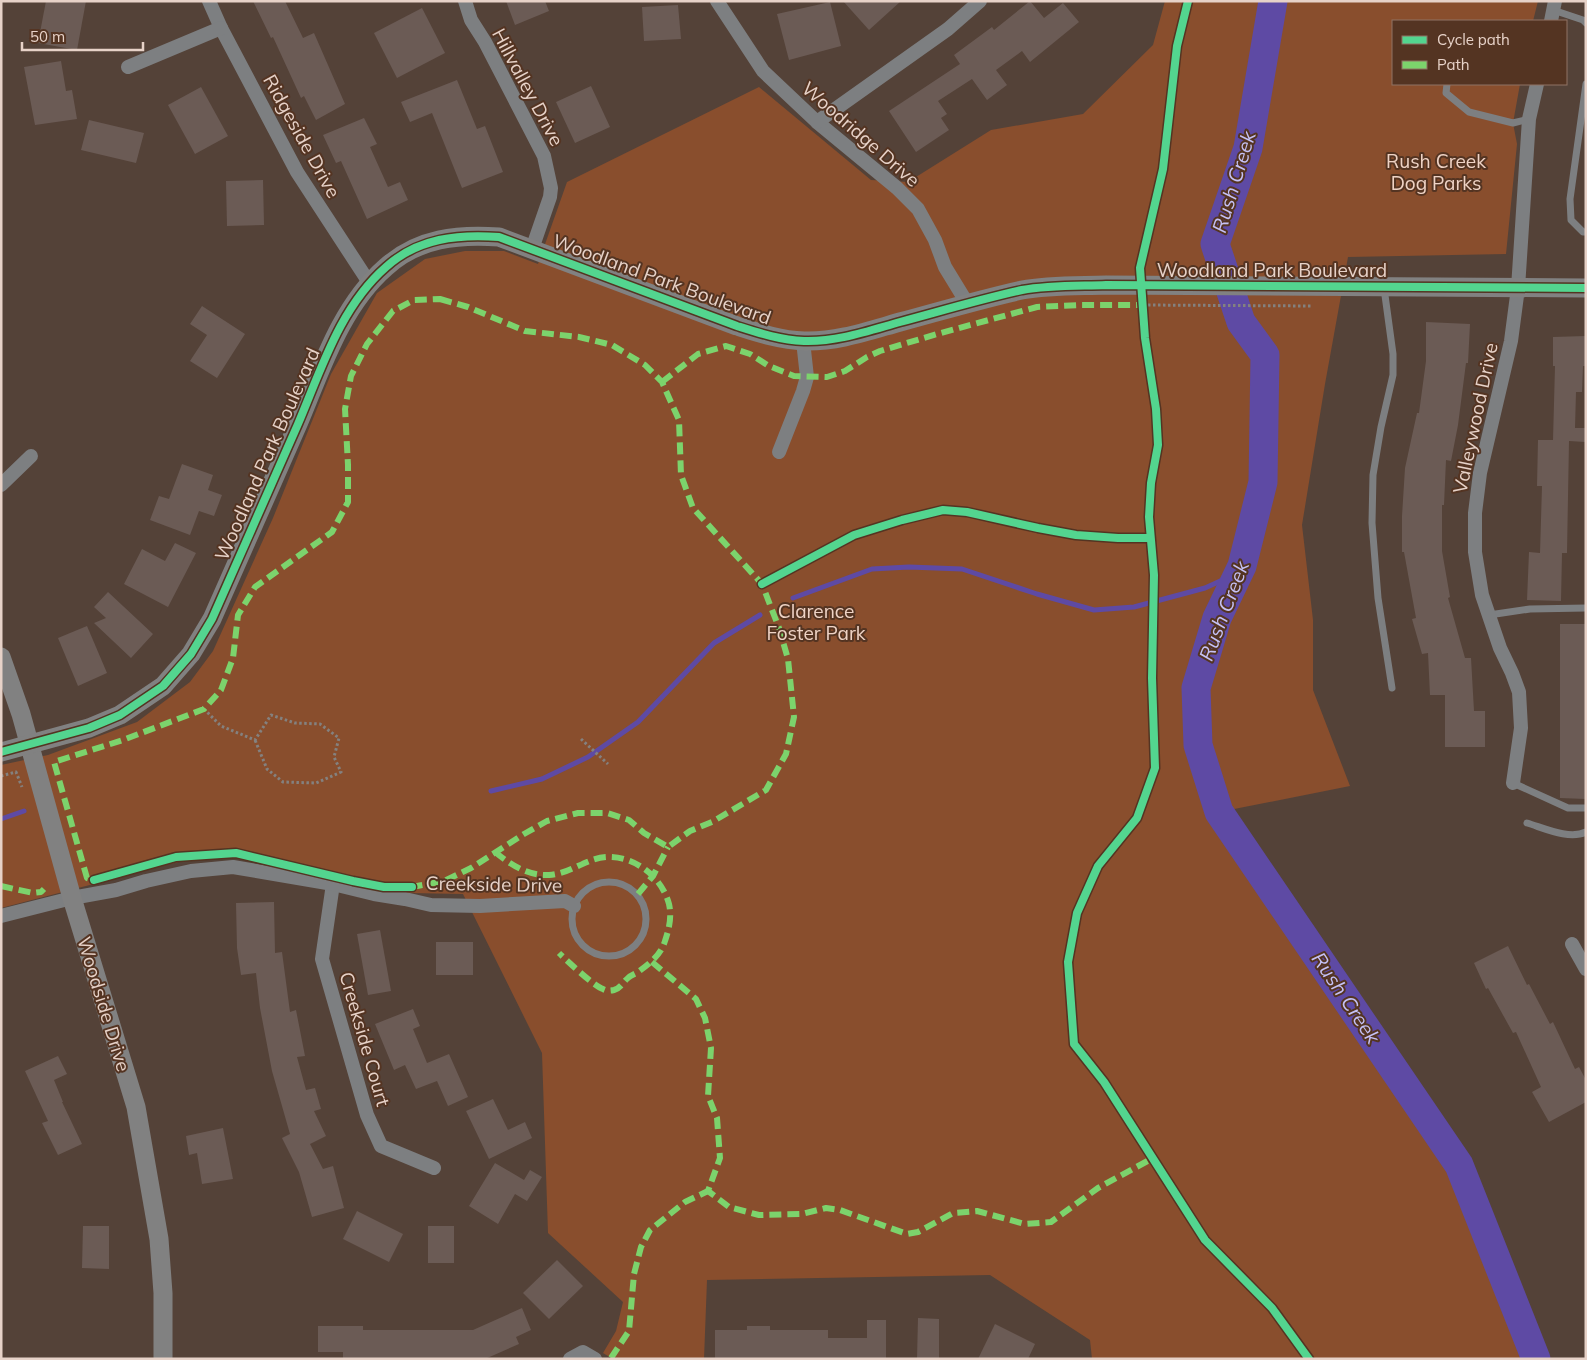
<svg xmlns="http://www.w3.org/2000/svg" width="1587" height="1360" font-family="Mulish,sans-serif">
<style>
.green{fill:#894e2d}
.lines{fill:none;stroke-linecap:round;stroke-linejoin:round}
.stream{stroke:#5e4aa4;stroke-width:5}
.river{stroke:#5e4aa4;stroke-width:29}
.building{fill:#6b5b55}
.path{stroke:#84817f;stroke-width:3;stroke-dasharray:2.5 2.5;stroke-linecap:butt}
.lane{stroke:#7d7f81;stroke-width:7}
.street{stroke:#7d7f81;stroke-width:14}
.secondary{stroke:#818181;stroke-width:19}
.quiet{stroke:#7cd36c;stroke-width:6;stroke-dasharray:12 6;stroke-linecap:butt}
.cycleway-casing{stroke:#543422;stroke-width:11}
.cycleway{stroke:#53d58f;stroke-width:8}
.labels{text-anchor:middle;stroke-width:4;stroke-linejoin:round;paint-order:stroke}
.street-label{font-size:19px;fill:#e7d2c8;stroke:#543422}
.park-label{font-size:19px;fill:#efd3c5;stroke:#543422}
.water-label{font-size:20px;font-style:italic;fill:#c5c1f6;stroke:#543422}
</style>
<rect width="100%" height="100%" fill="#544238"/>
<!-- green -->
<polygon class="green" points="1165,1 1538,1 1533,21 1393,21 1393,84 1520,84 1513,123 1517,144 1506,254 1348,257 1325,384 1302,525 1313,620 1313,690 1350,786 1219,812 1459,1165 1536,1359 1092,1359 1090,1340 990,1275 707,1280 704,1359 613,1359 603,1353 616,1331 623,1302 548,1233 542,1053 463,894 410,893 327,880 262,863 226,856 190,859 1,908 1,765 48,755 137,722 190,682 213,651 273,518 331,374 377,293 425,259 465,251 504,251 538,264 567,182 759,87 871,180 908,182 991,130 1083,114 1153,45"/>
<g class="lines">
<!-- stream -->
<g class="stream">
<polyline points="793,598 872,569 909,567 962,569 1037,594 1094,610 1134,607 1205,588 1240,572"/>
<polyline points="491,791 542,779 588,757 638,722 714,643 760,615"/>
<polyline points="1,819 24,811"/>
</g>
<!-- river -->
<polyline class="river" points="1273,1 1248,148 1215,244 1241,322 1265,355 1263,482 1242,566 1217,618 1196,688 1198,745 1219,812 1459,1165 1536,1359"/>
</g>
<!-- building -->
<g class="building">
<polygon points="46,1 86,1 77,50 38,43"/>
<polygon points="253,1 285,1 303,38 314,33 345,104 316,120 304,96 301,98 273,37 271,38"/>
<polygon points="506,1 545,1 549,11 515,25"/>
<polygon points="843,1 901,1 869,30"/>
<polygon points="1030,1 1044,18 1063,3 1079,22 1030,62 1022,51 996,70 1007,85 987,100 972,79 938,101 947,114 941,118 949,130 916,152 889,111 960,64 954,55 992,27 994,30"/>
<polygon points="830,2 841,46 789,60 777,14"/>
<polygon points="678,5 681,39 644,41 642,7"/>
<polygon points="422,8 445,53 397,78 374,33"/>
<polygon points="61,61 66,91 72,90 77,119 35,125 24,67"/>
<polygon points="457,80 477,129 485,126 503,172 462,188 432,113 410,122 401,102"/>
<polygon points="591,86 610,127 575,143 556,102"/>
<polygon points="201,87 228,136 195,154 168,105"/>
<polygon points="364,118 377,144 370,147 388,187 400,182 408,200 367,219 341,161 336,163 323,135"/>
<polygon points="89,120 144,133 136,163 81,150"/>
<polygon points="263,180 264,225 227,226 226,181"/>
<polygon points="202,306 245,334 217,378 190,361 207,335 190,324"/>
<polygon points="1426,322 1470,324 1468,363 1466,363 1458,425 1451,461 1446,460 1444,505 1442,505 1442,551 1450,597 1448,598 1465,658 1471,658 1474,711 1485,711 1485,747 1445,747 1445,695 1430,695 1428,653 1422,654 1412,619 1416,618 1404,552 1402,552 1402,516 1405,468 1417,413 1419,413 1426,361"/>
<polygon points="1586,336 1586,366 1583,366 1582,392 1576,392 1575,428 1585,428 1585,442 1569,441 1567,553 1562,553 1561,601 1527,600 1529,552 1540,553 1542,486 1537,486 1538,440 1553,440 1555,366 1553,366 1553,337"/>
<polygon points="182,464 213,475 208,490 222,495 214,516 199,511 190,535 150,520 159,496 169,499"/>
<polygon points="175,543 196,553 168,607 124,584 142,549 165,561"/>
<polygon points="108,592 153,634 131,658 94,623 106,618 94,607"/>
<polygon points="1560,624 1586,624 1586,799 1560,798"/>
<polygon points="87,626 107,673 78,686 58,638"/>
<polygon points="274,902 275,953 282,952 290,1012 296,1010 305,1056 297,1057 306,1090 315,1088 321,1109 314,1111 326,1136 310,1144 323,1169 333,1166 344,1208 312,1217 299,1172 282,1138 290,1134 272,1071 260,1008 256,973 241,975 237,948 236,903"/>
<polygon points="380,930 391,991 368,995 357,934"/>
<rect x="436" y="942" width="37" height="33"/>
<polygon points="1508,946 1527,985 1529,984 1550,1024 1553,1022 1575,1069 1579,1067 1586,1080 1586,1102 1549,1122 1532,1092 1541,1087 1516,1032 1513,1033 1488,988 1486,989 1474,963"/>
<polygon points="413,1009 420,1026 413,1029 427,1063 449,1054 468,1097 448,1106 437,1081 416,1089 405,1065 394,1070 375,1024"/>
<polygon points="58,1056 67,1074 54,1080 63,1102 62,1102 82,1144 58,1155 42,1123 48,1121 25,1071"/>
<polygon points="493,1099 508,1130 525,1122 532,1138 489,1159 466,1111"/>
<polygon points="223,1128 233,1179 202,1184 197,1153 189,1155 186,1136"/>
<polygon points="495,1163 524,1180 530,1170 542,1177 527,1201 515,1194 498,1224 469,1206"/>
<polygon points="357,1211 403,1234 389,1262 343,1239"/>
<polygon points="83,1226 109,1226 109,1269 82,1268"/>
<rect x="428" y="1226" width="26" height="37"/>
<polygon points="557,1260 583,1286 549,1319 523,1293"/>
<polygon points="522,1308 531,1330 516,1337 519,1344 485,1359 343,1359 343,1352 318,1352 318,1326 363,1326 363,1330 473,1330"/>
<polygon points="918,1318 939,1319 939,1359 917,1359"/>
<polygon points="867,1320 886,1320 886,1359 715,1359 715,1330 747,1330 747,1326 770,1326 770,1330 828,1330 828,1338 867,1338"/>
<polygon points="995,1324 1035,1344 1028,1359 978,1359"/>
</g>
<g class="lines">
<!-- path -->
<g class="path">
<polyline points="1143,305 1312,306"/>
<polyline points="204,709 221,726 255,740 271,715 295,723 320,724 339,738 334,757 341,772 316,783 283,782 267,769 255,740"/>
<polyline points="581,739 608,764"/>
<polyline points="1,776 16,772 22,787"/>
</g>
<!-- lane -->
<g class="lane">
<polyline points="1553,10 1583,20 1586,23"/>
<polyline points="1447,84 1446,93 1469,112 1513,123 1529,119"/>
<polyline points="1586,84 1570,199 1571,220 1583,232 1586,232"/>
<polyline points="1384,288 1393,354 1393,375 1381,427 1373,475 1372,523 1378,598 1392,688"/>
<polyline points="1489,615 1530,609 1586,608"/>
<polyline points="1513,783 1568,808 1586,808"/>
<path d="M 1527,823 C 1544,828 1569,840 1586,832"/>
<circle cx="609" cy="919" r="37"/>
</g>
<!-- street -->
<g class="street">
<polyline points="209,1 221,28 297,172 370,284"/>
<polyline points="465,1 471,20 485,42 544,156 551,188 550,197 532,249"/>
<polyline points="717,1 763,71 817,122 897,188 918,209 935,240 945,267 967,303"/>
<polyline points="1551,21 1555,1"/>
<polyline points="128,67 221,28"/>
<polyline points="817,122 948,29 980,1"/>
<polyline points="779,452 803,391 807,377 803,341"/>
<polyline points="1,485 31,456"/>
<polyline points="1513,783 1521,728 1519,692 1512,673 1500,648 1482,595 1475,552 1475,513 1480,473 1511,341 1518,288 1529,119 1537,84"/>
<polyline points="333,884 322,959 367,1115 381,1146 434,1168"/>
<polyline points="1,916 72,898 116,890 146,881 191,871 233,867 333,884 374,894 405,899 431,905 480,906 565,901 574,906"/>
<polyline points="1572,944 1586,969"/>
<polyline points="570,1359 583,1352 595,1359"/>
</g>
<!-- secondary -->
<g class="secondary">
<polyline points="1,657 21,714 72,898 136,1107 159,1239 163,1293 163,1359"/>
<path d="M 1,752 L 89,728 L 120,715 L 163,686 L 191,654 L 212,619 C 241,554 269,489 298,424 C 321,370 340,307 386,267 C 418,238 458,234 499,237 L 737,326 C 759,333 780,340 804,341 C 837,342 868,331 900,322 C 941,311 981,299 1022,290 C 1049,285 1078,286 1106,285 L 1586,288"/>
</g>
<!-- quiet -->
<g class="quiet">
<polygon points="440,299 468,307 525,331 579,337 612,345 645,365 662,382 679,420 681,475 693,508 762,584 779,628 788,659 794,717 786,754 766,790 712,822 690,831 668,847 644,833 629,820 607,813 578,813 547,821 524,834 471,868 444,881 412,887 384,887 353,881 236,853 176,857 94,880 87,878 54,762 123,740 204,709 221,690 233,658 238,615 255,587 332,532 348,502 348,465 345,409 351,376 367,344 393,311 414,300"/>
<polyline points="662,382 698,354 726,346 750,354 769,366 794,376 827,377 845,371 867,357 880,351 937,334 1037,307 1082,305 1143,305"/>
<path d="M 495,852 C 511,865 528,876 549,875 C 570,874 586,858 607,857 C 635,856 662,877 669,904 C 672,917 669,929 665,941 C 661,955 649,964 638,972 C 635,974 631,975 628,978 C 623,982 621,988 614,990 C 610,991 606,991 603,989 C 595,987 566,960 559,953"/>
<polyline points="1,886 33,893 41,892 44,889"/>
<polyline points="638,894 653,876 668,847"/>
<polyline points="652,962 696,999 705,1018 711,1048 708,1096 717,1118 720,1158 708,1191 729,1207 759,1215 802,1214 826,1208 840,1210 907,1234 918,1232 953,1213 977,1211 1025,1224 1051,1222 1098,1188 1153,1158"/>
<polyline points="611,1358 629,1331 634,1274 641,1247 650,1230 685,1202 708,1191"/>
</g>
<defs>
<g id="cycleway">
<polyline points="1188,1 1177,46 1163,169 1140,268 1145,338 1156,409 1158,445 1151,483 1149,517 1154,575 1152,678 1155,768 1137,818 1098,866 1077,913 1068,962 1074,1044 1104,1082 1205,1240 1272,1308 1309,1359"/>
<polyline points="762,584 854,535 902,520 943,510 967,512 1038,528 1076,535 1118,538 1150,538"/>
<path d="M 1,752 L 89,728 L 120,715 L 163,686 L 191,654 L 212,619 C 241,554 269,489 298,424 C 321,370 340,307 386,267 C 418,238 458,234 499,237 L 737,326 C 759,333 780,340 804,341 C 837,342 868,331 900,322 C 941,311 981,299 1022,290 C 1049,285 1078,286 1106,285 L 1586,288"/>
<polyline points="94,880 176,857 236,853 353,881 384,887 412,887"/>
</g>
</defs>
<!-- cycleway casing -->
<use href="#cycleway" class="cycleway-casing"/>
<!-- cycleway -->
<use href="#cycleway" class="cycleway"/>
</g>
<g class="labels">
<!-- street labels -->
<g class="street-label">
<text transform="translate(528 87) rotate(62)" y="7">Hillvalley Drive</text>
<text transform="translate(861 134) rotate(41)" y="7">Woodridge Drive</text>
<text transform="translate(302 136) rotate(61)" y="7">Ridgeside Drive</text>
<text x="1272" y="277">Woodland Park Boulevard</text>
<text transform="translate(662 279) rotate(20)" y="7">Woodland Park Boulevard</text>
<text transform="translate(1475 418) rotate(-78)" y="7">Valleywood Drive</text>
<text transform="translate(267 454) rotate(-66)" y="7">Woodland Park Boulevard</text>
<text transform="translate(494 884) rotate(1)" y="7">Creekside Drive</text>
<text transform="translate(104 1004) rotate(73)" y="7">Woodside Drive</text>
<text transform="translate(365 1039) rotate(74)" y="7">Creekside Court</text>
</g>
<!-- park labels -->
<g class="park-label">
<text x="1436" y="168">Rush Creek<tspan x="1436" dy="22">Dog Parks</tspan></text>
<text x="816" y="618">Clarence<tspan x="816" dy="22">Foster Park</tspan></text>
</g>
<!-- water labels -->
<g class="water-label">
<text transform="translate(1234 182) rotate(-73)" y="7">Rush Creek</text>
<text transform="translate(1224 611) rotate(-69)" y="7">Rush Creek</text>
<text transform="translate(1346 998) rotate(56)" y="7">Rush Creek</text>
</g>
</g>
<!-- border -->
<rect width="1587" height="1360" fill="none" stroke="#e7d2c8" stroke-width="5"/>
<!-- legend -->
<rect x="1392" y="20" width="175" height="65" fill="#543422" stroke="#8f7364"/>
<rect x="1402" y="36" width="25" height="8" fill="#53d58f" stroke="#8f7364"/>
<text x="1437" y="45" font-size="15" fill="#e7d2c8">Cycle path</text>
<rect x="1402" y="61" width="25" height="8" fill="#7cd36c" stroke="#8f7364"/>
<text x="1437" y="70" font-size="15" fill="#e7d2c8">Path</text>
<!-- scale -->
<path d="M22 42v8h121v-8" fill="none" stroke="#e7d2c8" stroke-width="2.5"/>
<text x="30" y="42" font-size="15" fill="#e7d2c8" stroke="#543422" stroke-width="4" paint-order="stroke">50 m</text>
</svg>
